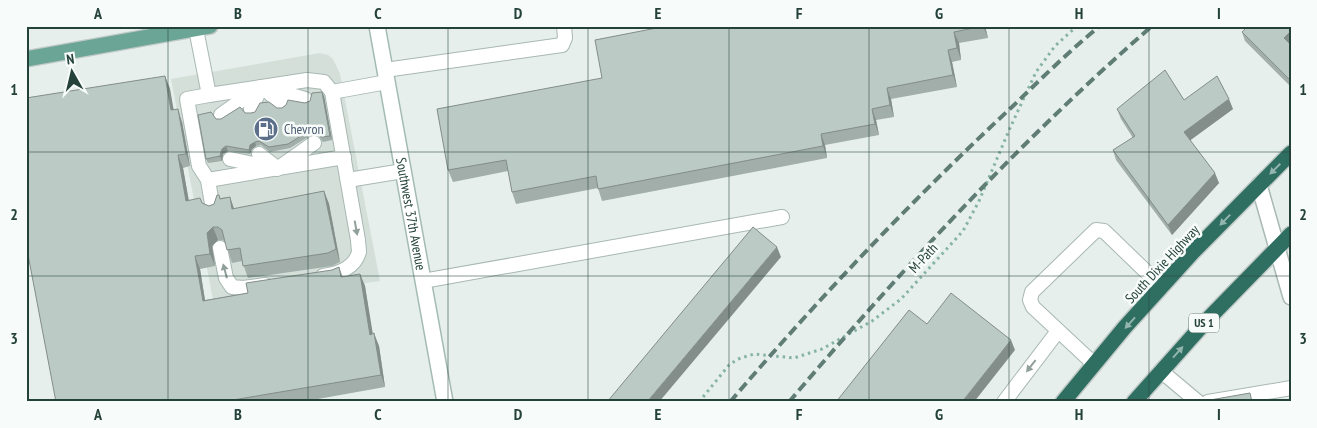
<svg xmlns="http://www.w3.org/2000/svg" width="1317" height="428" font-family="'PT Sans Narrow',sans-serif">
<style>
.built{fill:#d4dfda}
.lines{fill:none;stroke-linecap:round;stroke-linejoin:round}
.lane-casing{stroke:#a8b8b2;stroke-width:16}
.street-casing{stroke:#a8b8b2;stroke-width:18}
.secondary-casing{stroke:#a4bbb3;stroke-width:18}
.primary-casing{stroke:#c2cac8;stroke-width:18}
.highway-casing{stroke:#c2cac8;stroke-width:18}
.path{stroke:#86b3a5;stroke-width:3;stroke-dasharray:2.5 4;stroke-linecap:butt}
.lane{stroke:#fff;stroke-width:14}
.street{stroke:#fff;stroke-width:15}
.secondary{stroke:#fff;stroke-width:15}
.primary{stroke:#6aa596;stroke-width:15}
.highway{stroke:#2f6f62;stroke-width:15}
.rail{stroke:#5f7d75;stroke-width:4;stroke-dasharray:10 5;stroke-linecap:butt}
.wall{fill:#a1aea9}
.shaded-wall{fill:#838d89}
.building{fill:#bbcac4;stroke:#838d89}
.oneway{fill:#93b5ae}
.oneway2{fill:#92a09c}
.grid{fill:none;stroke:#24423a;stroke-width:1;stroke-opacity:0.55}
.labels{text-anchor:middle;stroke-width:5;stroke-linejoin:round;paint-order:stroke}
.shield{fill:#f7fbf9;stroke:#637a73;stroke-width:1}
.shield-label{font-size:12px;font-weight:bold;fill:#24423a}
.service-label{font-size:14px;fill:#4e5e75;stroke:#f7fbf9;text-anchor:start}
.street-label{font-size:14px;fill:#24423a;stroke:#f7fbf9}
.neatline{fill:none;stroke:#24423a;stroke-width:2}
.grid-label{font-size:16px;text-anchor:middle;font-weight:bold;fill:#24423a}
</style>
<rect width="100%" height="100%" fill="#e6efeb"/>
<!-- built -->
<polygon class="built" points="320,53 328,55 333,59 340,74 380,281 214,305 171,79"/>
<g class="lines">
<defs>
<g id="lane">
<path d="M 196,29 L 209,95 L 307,80 L 324,82 L 332,92 L 358,240 C 358,243 359,249 359,252 C 355,268 337,274 323,276"/>
<polyline points="385,70 562,45 565,38 564,26"/>
<polyline points="264,88 281,104"/>
<polyline points="267,88 305,99"/>
<polyline points="332,92 387,82"/>
<polyline points="209,95 187,99 199,166 208,180 213,210"/>
<polyline points="251,109 261,87"/>
<polyline points="221,115 257,89"/>
<polyline points="259,154 277,168"/>
<polyline points="230,159 277,169 314,143"/>
<polyline points="208,180 344,157"/>
<polyline points="348,180 403,171"/>
<polyline points="220,248 226,278 232,287 243,288 265,285"/>
<polyline points="423,281 782,217"/>
<polyline points="1094,364 1033,307 1030,300 1032,292 1096,230 1104,231 1162,287"/>
<polyline points="1161,371 1198,402"/>
<polyline points="1004,402 1058,331"/>
<polyline points="1208,402 1291,388"/>
</g>
<polyline id="street" points="1259,185 1291,297"/>
<g id="secondary">
<path id="s1" d="M 377,26 L 445,402"/>
</g>
<polyline id="primary" points="26,59 210,26"/>
<g id="highway">
<polyline points="1063,402 1125,327 1193,252 1291,153"/>
<polyline points="1134,402 1208,319 1291,234"/>
</g>
</defs>
<!-- lane casing -->
<use href="#lane" class="lane-casing"/>
<!-- street casing -->
<use href="#street" class="street-casing"/>
<!-- secondary casing -->
<use href="#secondary" class="secondary-casing"/>
<!-- primary casing -->
<use href="#primary" class="primary-casing"/>
<!-- highway casing -->
<use href="#highway" class="highway-casing"/>
<!-- path -->
<polyline class="path" points="699,402 729,365 738,359 754,354 794,358 822,349 872,321 901,299 963,231 979,201 1010,128 1036,72 1055,46 1077,26"/>
<!-- lane -->
<use href="#lane" class="lane"/>
<!-- street -->
<use href="#street" class="street"/>
<!-- secondary -->
<use href="#secondary" class="secondary"/>
<!-- primary -->
<use href="#primary" class="primary"/>
<!-- highway -->
<use href="#highway" class="highway"/>
<!-- rail -->
<g class="rail">
<path d="M 730,402 C 819,298 913,199 1013,106 C 1041,79 1069,51 1100,26"/>
<path d="M 789,402 C 902,269 1020,141 1152,26"/>
</g>
</g>
<!-- wall -->
<g class="wall">
<polygon points="667,26 985,26 988,38 959,43 961,60 952,62 957,87 891,99 894,117 876,120 879,135 825,145 827,158 602,201 598,188 516,204 512,192 508,171 453,182 448,170 602,78"/>
<polygon points="1242,32 1291,45 1291,87 1245,41"/>
<polygon points="165,76 170,89 173,110 182,122 190,166 183,168 189,201 202,203 209,206 214,204 220,198 230,197 234,209 324,191 329,204 340,262 332,266 248,278 242,261 232,263 225,241 222,240 218,240 212,246 215,266 200,269 205,300 248,293 332,270 339,267 343,277 360,274 365,286 372,334 379,346 385,387 301,402 56,402"/>
<polygon points="324,96 332,140 323,142 318,135 313,134 290,148 270,152 261,145 256,146 252,149 250,154 228,151 223,154 222,161 208,163 206,159 216,119 221,119 245,113 251,113 277,108 282,108 286,105 305,103"/>
<polygon points="1184,100 1233,109 1190,140 1219,183 1172,235 1116,160 1113,150 1133,138 1121,119 1117,109"/>
</g>
<!-- shaded-wall -->
<g class="shaded-wall">
<polygon points="983,26 985,26 988,38"/>
<polygon points="1291,31 1291,44 1287,47 1284,38"/>
<polygon points="954,32 959,43 961,60 957,48"/>
<polygon points="948,50 952,62 957,87 953,75"/>
<polygon points="165,76 170,89 176,123 171,110"/>
<polygon points="887,88 891,99 894,117 890,105"/>
<polygon points="322,92 324,96 332,140 330,136"/>
<polygon points="1229,99 1233,109 1188,142 1184,132"/>
<polygon points="178,109 182,122 190,166 186,154"/>
<polygon points="872,109 876,120 879,135 875,124"/>
<polygon points="821,134 825,145 827,158 823,146"/>
<polygon points="255,142 256,146 252,149 250,154 249,150 250,145"/>
<polygon points="226,146 228,151 223,154 222,161 220,156 222,149"/>
<polygon points="178,155 183,168 191,214 186,201"/>
<polygon points="1215,173 1219,183 1172,235 1168,225"/>
<polygon points="324,191 329,204 340,262 336,249"/>
<polygon points="230,197 234,209 232,209"/>
<polygon points="213,227 218,240 212,246 215,266 210,254 207,233"/>
<polygon points="777,247 781,257 659,402 647,402"/>
<polygon points="195,256 200,269 207,313 203,301"/>
<polygon points="360,274 365,286 375,347 370,335"/>
<polygon points="374,333 379,346 385,387 381,375"/>
<polygon points="1011,340 1015,350 974,402 962,402"/>
</g>
<!-- building -->
<g class="building">
<polygon points="667,26 983,26 954,32 957,48 948,50 953,75 887,88 890,105 872,109 875,124 821,134 823,146 598,189 596,176 512,192 506,160 448,170 437,109 602,78 595,40"/>
<polygon points="1248,26 1291,26 1291,31 1284,38 1291,45 1291,81 1242,32"/>
<polygon points="1165,70 1184,100 1217,76 1229,99 1184,132 1215,173 1168,225 1113,150 1135,136 1117,109"/>
<polygon points="165,76 171,110 178,109 186,154 178,155 186,201 200,198 202,203 209,206 214,204 217,195 219,195 220,199 230,197 232,209 324,191 336,249 328,253 243,266 240,248 227,250 222,230 218,227 213,227 207,233 210,254 195,256 203,301 248,293 246,283 332,270 339,267 341,277 360,274 370,335 374,333 381,375 221,402 56,402 26,244 26,98"/>
<polygon points="322,92 330,136 321,137 317,131 311,130 288,144 269,147 259,141 255,142 250,145 249,150 226,146 222,149 220,156 206,159 198,115 211,112 216,119 221,119 240,107 245,113 251,113 255,112 260,103 269,102 277,108 282,108 286,105 288,100 305,103 310,101 312,93"/>
<polygon points="753,227 777,247 647,402 607,402"/>
<polygon points="951,293 1011,340 962,402 836,402 909,310 927,324"/>
<polygon points="1250,393 1252,402 1210,402 1210,400"/>
</g>
<!-- one-way arrows -->
<defs><path id="oneway-solid" d="M-6-.8H1V-3.2L6.5 0L1 3.2V.8H-6Z" transform="scale(1.25)"/></defs>
<g class="oneway">
<use href="#oneway-solid" transform="translate(1275 169) rotate(135)"/>
<use href="#oneway-solid" transform="translate(1225 220) rotate(134)"/>
<use href="#oneway-solid" transform="translate(1130 323) rotate(132)"/>
<use href="#oneway-solid" transform="translate(1178 352) rotate(-48)"/>
</g>
<g class="oneway2">
<use href="#oneway-solid" transform="translate(356 228) rotate(80)"/>
<use href="#oneway-solid" transform="translate(225 271) rotate(-105)"/>
<use href="#oneway-solid" transform="translate(1031 366) rotate(128)"/>
</g>
<!-- grid -->
<path class="grid" d="M 168,26 L 168,402M 308,26 L 308,402M 448,26 L 448,402M 588,26 L 588,402M 729,26 L 729,402M 869,26 L 869,402M 1009,26 L 1009,402M 1149,26 L 1149,402M 26,152 L 1291,152M 26,276 L 1291,276"/>
<!-- icons -->
<defs>
<symbol id="fuel-disc" viewBox="-11 -11 22 22"><circle r="9.5" fill="#5c6f8a" stroke="#f7fbf9"/><path d="M-5.5-6h7V0h2V4h1.3V-2.5L3-4.5l.8-.8L6-3V5H2.5V1h-1V6h-7ZM-4.2-4.7v3.2H.2V-4.7Z" fill="#fff"/></symbol>
</defs>
<g fill-rule="evenodd">
<use href="#fuel-disc" x="252" y="115" width="28" height="28"/>
</g>
<g class="labels">
<!-- shield labels -->
<rect class="shield" x="1189" y="313.5" width="30" height="19" rx="4"/>
<g class="shield-label">
<text x="1204" y="327">US 1</text>
</g>
<!-- service labels -->
<g class="service-label">
<text x="284" y="134">Chevron</text>
</g>
<!-- street labels -->
<g class="street-label">
<text dy="5" stroke="none"><textPath href="#s1" startOffset="191">Southwest 37th Avenue</textPath></text>
<text transform="translate(923 258) rotate(-47)" y="5">M-Path</text>
<text transform="translate(1162 264) rotate(-47)" y="5">South Dixie Highway</text>
</g>
</g>
<!-- border -->
<rect width="1317" height="428" fill="none" stroke="#f7fbf9" stroke-width="55"/>
<!-- north arrow -->
<g transform="translate(72 72) rotate(352)" stroke="#f7fbf9" stroke-width="4" paint-order="stroke">
<path d="M0-4L9 19L0 12L-9 19Z" fill="#24423a"/>
<text y="-8" font-size="14" font-weight="bold" text-anchor="middle" fill="#24423a">N</text>
</g>
<rect x="28" y="28" width="1262" height="372" class="neatline"/>
<g class="grid-label">
<text x="98" y="19">A</text>
<text x="238" y="19">B</text>
<text x="378" y="19">C</text>
<text x="518" y="19">D</text>
<text x="658" y="19">E</text>
<text x="799" y="19">F</text>
<text x="939" y="19">G</text>
<text x="1079" y="19">H</text>
<text x="1219" y="19">I</text>
<text x="14" y="95">1</text>
<text x="1303" y="95">1</text>
<text x="14" y="220">2</text>
<text x="1303" y="220">2</text>
<text x="14" y="344">3</text>
<text x="1303" y="344">3</text>
<text x="98" y="420">A</text>
<text x="238" y="420">B</text>
<text x="378" y="420">C</text>
<text x="518" y="420">D</text>
<text x="658" y="420">E</text>
<text x="799" y="420">F</text>
<text x="939" y="420">G</text>
<text x="1079" y="420">H</text>
<text x="1219" y="420">I</text>
</g>
</svg>
